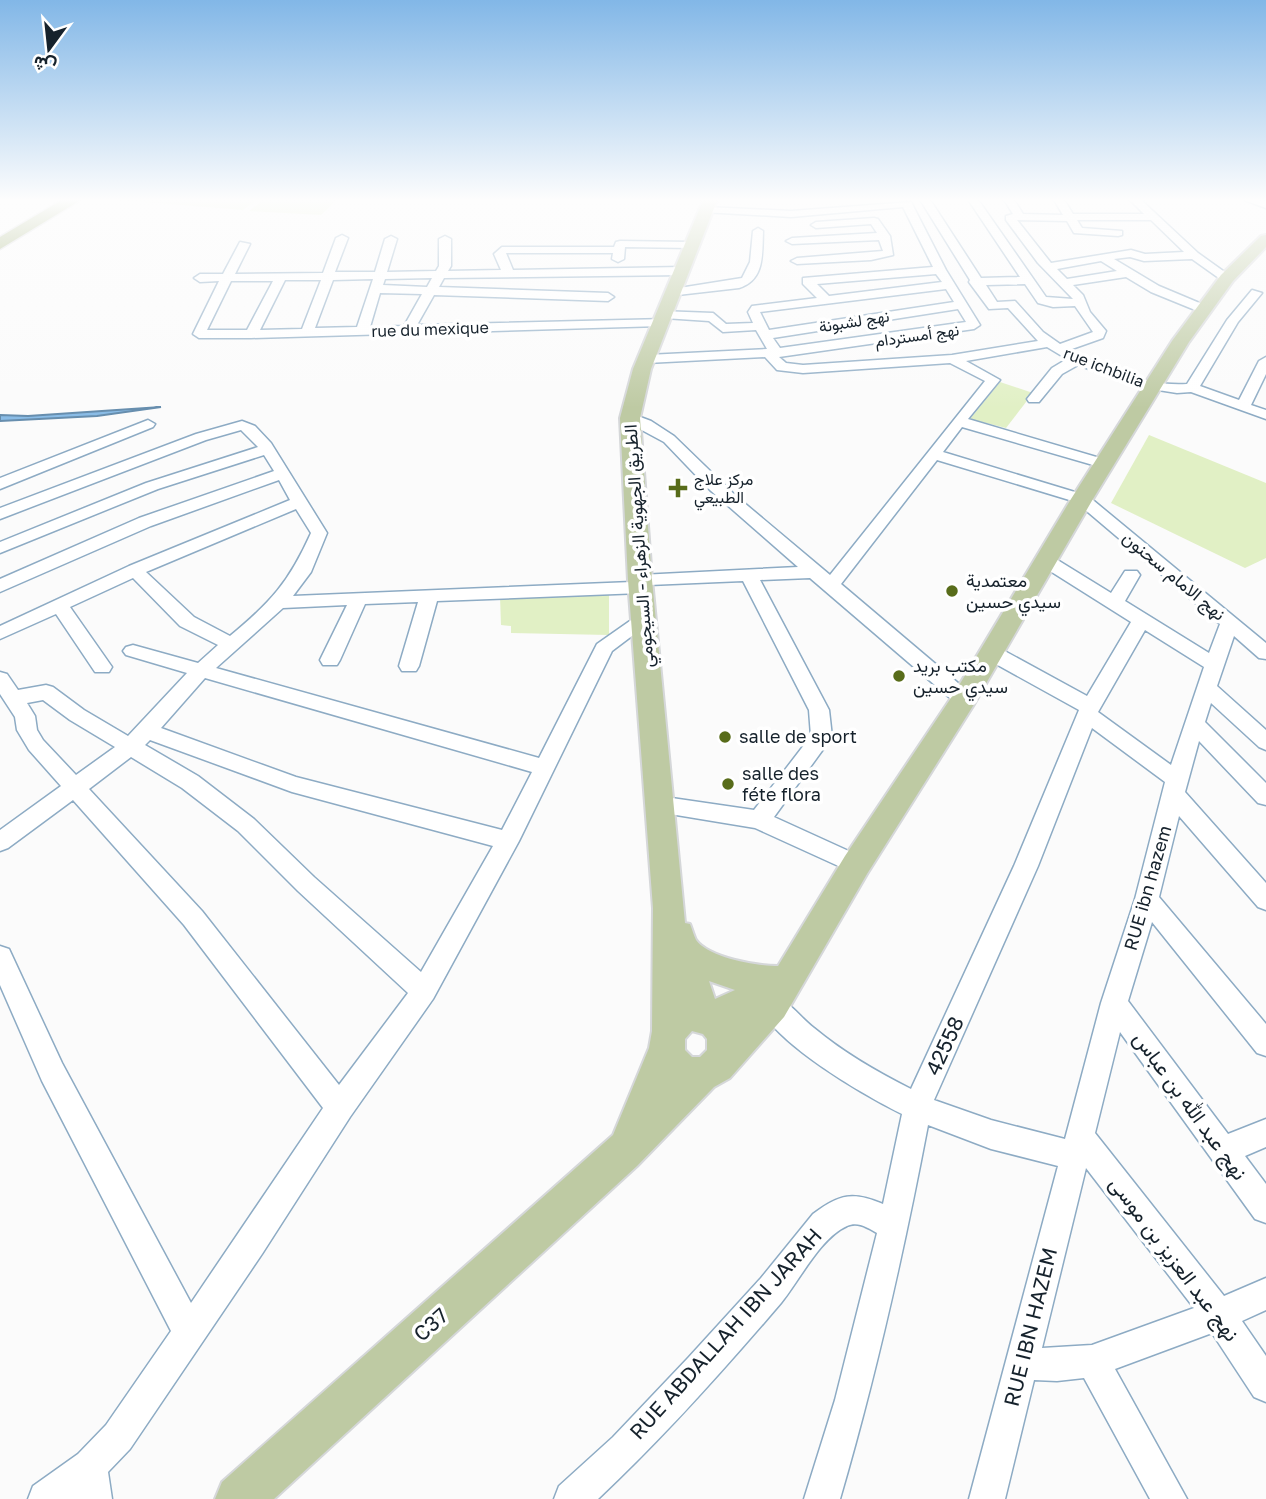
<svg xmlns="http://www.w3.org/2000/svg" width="1266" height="1499" font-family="'Golos Text',Vazirmatn,sans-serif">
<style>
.green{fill:#e1f0c5}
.water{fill:#8abce6;stroke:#678eae;stroke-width:2}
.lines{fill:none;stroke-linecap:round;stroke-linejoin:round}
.minor-casing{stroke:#8dabc4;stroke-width:3}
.major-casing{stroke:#d5d7d9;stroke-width:4}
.highway-casing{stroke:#d5d7d9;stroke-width:3}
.minor{fill:#fff;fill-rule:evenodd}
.major{fill:#becaa3;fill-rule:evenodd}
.highway{fill:#92a665;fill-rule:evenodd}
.poi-dot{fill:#586c1a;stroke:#fff;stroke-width:2.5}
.labels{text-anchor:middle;stroke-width:7;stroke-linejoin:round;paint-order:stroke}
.far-street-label{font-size:16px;fill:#16222c;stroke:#fff}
.far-poi-label{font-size:16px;fill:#16222c;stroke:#fff;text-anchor:start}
.street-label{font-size:18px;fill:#16222c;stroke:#fff}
.poi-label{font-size:18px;fill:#16222c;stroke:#fff;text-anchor:start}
.near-street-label{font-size:21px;fill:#16222c;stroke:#fff}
</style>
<rect width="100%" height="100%" fill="#fbfbfb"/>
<!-- green -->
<g class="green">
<polygon points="121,198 259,198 243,210 118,200"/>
<polygon points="266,198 339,198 321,215 249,211"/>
<polygon points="1000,382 1033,393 1006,428 970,419"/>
<polygon points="1149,435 1266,483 1266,558 1245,568 1111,503"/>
<polygon points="609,594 609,635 511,633 511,626 501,625 500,596"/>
</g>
<!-- water -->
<polygon class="water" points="161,407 97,416 0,421 0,415 28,416"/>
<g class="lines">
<defs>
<g id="minor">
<path d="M 919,198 L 929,198 L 981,278 L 1020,277 L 967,198 L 977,198 L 1046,297 L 1073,299 L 1038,263 L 1006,220 L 1006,216 L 1013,214 L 1003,198 L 1013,198 L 1023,214 L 1063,215 L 1053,198 L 1063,198 L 1073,214 L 1144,214 L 1128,198 L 1139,198 L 1198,253 L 1233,278 L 1223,281 L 1192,259 L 1144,261 L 1130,257 L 1114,259 L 1159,286 L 1209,307 L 1209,313 L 1205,314 L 1151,292 L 1126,277 L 1073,285 L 1083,295 L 1090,312 L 1106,331 L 1103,338 L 1069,350 C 1104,368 1147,387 1187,384 L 1227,320 L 1252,290 L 1262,293 L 1238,322 L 1200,386 L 1239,400 L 1259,361 L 1266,357 L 1266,374 L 1251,405 L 1266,410 L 1266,419 L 1191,392 L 1177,393 L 1139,387 L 1078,365 L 1062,374 L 1039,402 L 1029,402 L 1027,399 L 1052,368 L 1067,359 L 1047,347 L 966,361 L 1000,380 L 968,419 L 1110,461 L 1113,464 L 1110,467 L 1100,467 L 962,427 L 943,452 L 1088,496 L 1266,643 L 1266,659 L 1259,658 L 1234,636 L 1217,686 L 1266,730 L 1266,750 L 1259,747 L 1211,703 L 1205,722 L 1266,783 L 1266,805 L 1258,803 L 1199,741 L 1185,792 L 1266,883 L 1266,910 L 1258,907 L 1179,816 L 1159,897 L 1266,1024 L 1266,1056 L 1257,1053 L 1152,922 L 1128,1001 L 1228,1134 L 1266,1119 L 1266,1147 L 1245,1156 L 1266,1184 L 1266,1223 L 1255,1219 L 1120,1032 L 1095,1133 L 1224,1296 L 1266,1278 L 1266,1310 L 1242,1321 L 1266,1356 L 1266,1402 L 1254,1397 L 1212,1333 L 1115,1369 L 1187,1499 L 1150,1499 L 1084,1378 L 1057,1381 L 1034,1380 L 1005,1499 L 969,1499 L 1058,1166 L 991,1149 L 928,1125 C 904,1251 876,1376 840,1499 L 804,1499 L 835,1400 L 877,1233 C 868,1228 858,1221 847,1226 C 821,1237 799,1281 781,1303 C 723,1371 663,1438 598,1499 L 554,1499 L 559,1486 L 613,1437 L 688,1358 L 761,1278 L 813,1214 C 839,1194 853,1191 883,1204 L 902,1114 C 864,1095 777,1045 759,1006 L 763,998 L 772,994 C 789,1001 800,1017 814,1028 C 844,1053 877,1072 911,1089 L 1014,866 L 1079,710 L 985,658 L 982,653 L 985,648 L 999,648 L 1087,696 L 1131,622 L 1039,564 L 1036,560 L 1039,556 L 1051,556 L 1111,593 L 1125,571 L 1137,571 L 1140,575 L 1125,601 L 1209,653 L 1220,624 L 1076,502 L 937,460 L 841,584 L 971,694 L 974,699 L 971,704 L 957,704 L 810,578 L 760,580 L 829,710 L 832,737 L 774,817 L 864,858 L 868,865 L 864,872 L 856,874 L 755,828 L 658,812 L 650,810 L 647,804 L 650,798 L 658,796 L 754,810 L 811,736 L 809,710 L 743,581 L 649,585 L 647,591 L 641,593 L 437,601 L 419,666 L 416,671 L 402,671 L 399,666 L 418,602 L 365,604 L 340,660 L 337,665 L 323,665 L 320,660 L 347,605 L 283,608 L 216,668 L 539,758 L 597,644 L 637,616 L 644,614 L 653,620 L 612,651 L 519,841 L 433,999 L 350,1117 L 262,1254 L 130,1449 L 108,1472 L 112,1499 L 28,1499 L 33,1486 L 78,1454 L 106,1425 L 171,1331 L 42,1081 L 0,985 L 0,946 L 9,949 L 62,1063 L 191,1303 L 323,1108 L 184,925 L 73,800 L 8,848 L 0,851 L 0,830 L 61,786 L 29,750 L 17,730 L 15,717 L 0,694 L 0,672 L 7,674 L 18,690 L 46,685 L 53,687 L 84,710 L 128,736 L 187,673 L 126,655 L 123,651 L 126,647 L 133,645 L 198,663 L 218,645 L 180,626 L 133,578 L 70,607 L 112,667 L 109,672 L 95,672 L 56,614 L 0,639 L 0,626 L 129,566 L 290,500 L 279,480 L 151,526 L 0,592 L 0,579 L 139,518 L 274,471 L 264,455 L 158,489 L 0,553 L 0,542 L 146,483 L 258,447 L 241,430 L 206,440 L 0,519 L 0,508 L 196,434 L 242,421 L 255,426 L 271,443 L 327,533 L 311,572 L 293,596 L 632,582 L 634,576 L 640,575 L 798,567 L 710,490 L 664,442 L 625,421 L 623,418 L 625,415 L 635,415 L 651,421 L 674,436 L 736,496 L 830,575 L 985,381 L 950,363 L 803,373 L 777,370 L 765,357 L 647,363 L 640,359 L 647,355 L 767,349 L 756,330 L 723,332 L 709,321 L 664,318 L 658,314 L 660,311 L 713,313 L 726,324 L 753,323 L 748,312 L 752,306 L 817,298 L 803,284 L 803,278 L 933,267 L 903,207 L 791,217 L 703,212 L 702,210 L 707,207 L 791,211 L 911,202 L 946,270 L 980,325 L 974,329 L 779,357 L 786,363 L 803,365 L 952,355 L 1038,341 L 1008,308 L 989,309 L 969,282 L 970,280 ZM 1017,220 L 1067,221 L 1074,233 L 1118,236 L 1122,235 L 1122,231 L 1082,228 L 1077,220 L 1151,220 L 1184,252 L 1145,254 L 1131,250 L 1051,263 ZM 1101,261 L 1117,271 L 1067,279 L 1057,269 ZM 936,274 L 942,282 L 829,296 L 817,284 ZM 1025,284 L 1038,303 L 1053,307 L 1075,306 L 1093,332 L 1060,344 L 1043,332 L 1015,301 L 997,302 L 986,285 ZM 946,289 L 954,302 L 769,330 L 760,312 ZM 958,309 L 966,322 L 780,348 L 773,338 ZM 296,509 L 311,533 C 289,582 271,602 230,636 L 194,617 L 146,572 ZM 1145,630 L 1204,667 L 1171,765 L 1098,712 ZM 205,678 L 532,772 L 502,830 L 296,777 L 161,728 ZM 43,700 L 70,720 L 115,747 L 76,775 L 43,740 L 37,730 L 35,716 L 27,703 ZM 1092,728 L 1165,782 L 1135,899 L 1101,1003 L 1065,1139 L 991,1120 L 934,1100 L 1038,866 ZM 150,740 L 292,792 L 493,846 L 421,972 L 314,877 L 254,819 L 198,776 L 145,745 ZM 131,757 L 182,788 L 238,831 L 298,891 L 408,993 L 339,1085 L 202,911 L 89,789 ZM 1086,1168 L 1194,1308 L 1092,1345 L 1042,1348 Z"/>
<polygon points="1243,198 1266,201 1266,208 1244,200"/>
<polygon points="874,218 878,219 890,236 893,255 871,260 797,264 791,261 797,258 883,251 879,240 792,244 786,241 792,238 877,233 871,224 816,228 811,225 816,222"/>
<path d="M 758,228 L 763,231 C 762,254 765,280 739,288 L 669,296 L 669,290 L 673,289 L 742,278 L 750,262 L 753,231 Z"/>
<path d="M 342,235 L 348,238 L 335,272 L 375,272 L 385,239 L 391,236 L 397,239 L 387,272 L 436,271 L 439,266 L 439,239 L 445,236 L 451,239 L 451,266 L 448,271 L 501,270 L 494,254 L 502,247 L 614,247 L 616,242 L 620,241 L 692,242 L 698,245 L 692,248 L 625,247 L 624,259 L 618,262 L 612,259 L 613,253 L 506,253 L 513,270 L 682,267 L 688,271 L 682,275 L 444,278 L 439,287 L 608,293 L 614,297 L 608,301 L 434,295 L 417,325 L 666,319 L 667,322 L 661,326 L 251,338 L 199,338 L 193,334 L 219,281 L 200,282 L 194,278 L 200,274 L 223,274 L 240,242 L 250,244 L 235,274 L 323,273 L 336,238 ZM 432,278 L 427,287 L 383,285 L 385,279 ZM 373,279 L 357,327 L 315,328 L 333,280 ZM 285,280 L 321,280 L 302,329 L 260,330 ZM 231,281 L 273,281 L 247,330 L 207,330 ZM 380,293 L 422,294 L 404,326 L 370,327 Z"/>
<polygon points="148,420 155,424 153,427 0,489 0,478"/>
</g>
<path id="major" d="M 704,198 L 718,198 L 651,369 L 640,418 L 652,580 L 685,923 L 690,924 C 692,929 694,936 696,940 C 709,958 757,966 778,966 L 845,856 L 955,692 L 1071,499 L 1172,341 L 1221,275 L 1261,236 L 1266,235 L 1266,247 L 1233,281 L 1189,342 L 1093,499 L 973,706 L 867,874 L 784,1017 L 730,1078 L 714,1087 L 637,1166 L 274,1499 L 215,1499 L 222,1482 L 613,1135 L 649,1048 L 652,1031 L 653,908 L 628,580 L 620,418 L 633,369 ZM 709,981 L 735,990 L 715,999 ZM 692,1031 L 703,1034 L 707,1039 L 707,1050 L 700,1057 L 692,1057 L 685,1050 L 685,1039 Z"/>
<polygon id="highway" points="65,198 84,198 0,249 0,237"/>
</defs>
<!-- minor casing -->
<use href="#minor" class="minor-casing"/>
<!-- major casing -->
<use href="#major" class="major-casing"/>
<!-- highway casing -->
<use href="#highway" class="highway-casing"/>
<!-- minor -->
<use href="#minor" class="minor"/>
<!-- major -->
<use href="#major" class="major"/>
<!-- highway -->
<use href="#highway" class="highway"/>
</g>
<!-- sky -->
<linearGradient id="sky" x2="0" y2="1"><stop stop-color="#82b7e7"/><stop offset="0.49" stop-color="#fdfdfd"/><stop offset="1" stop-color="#fdfdfd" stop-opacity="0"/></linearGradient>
<rect width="1266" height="408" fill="url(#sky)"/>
<!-- markers -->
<g class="poi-dot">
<path d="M674.5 477.5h7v7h7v7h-7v7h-7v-7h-7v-7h7z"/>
<circle cx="952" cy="591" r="7"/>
<circle cx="899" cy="676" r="7"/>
<circle cx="725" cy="737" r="7"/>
<circle cx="728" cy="784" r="7"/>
</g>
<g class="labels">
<!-- far-street labels -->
<g class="far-street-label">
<text transform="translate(854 321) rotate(-9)" y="6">نهج لشبونة</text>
<text transform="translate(430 329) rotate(-2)" y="6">rue du mexique</text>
<text transform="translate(917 335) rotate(-8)" y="6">نهج أمستردام</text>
<text transform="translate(1104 367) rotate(21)" y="6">rue ichbilia</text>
</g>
<!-- far-poi labels -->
<g class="far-poi-label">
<text x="694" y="485">مركز علاج<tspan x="694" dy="18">الطبيعي</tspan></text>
</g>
<!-- street labels -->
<g class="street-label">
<text transform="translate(639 546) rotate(-94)" y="6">الطريق الجهوية الزهراء - السيجومي</text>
<text transform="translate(1174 576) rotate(40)" y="6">نهج الامام سحنون</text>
<text transform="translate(1148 888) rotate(-74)" y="6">RUE ibn hazem</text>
</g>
<!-- poi labels -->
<g class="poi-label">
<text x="966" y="587">معتمدية<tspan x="966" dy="21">سيدي حسين</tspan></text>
<text x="913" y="672">مكتب بريد<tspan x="913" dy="21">سيدي حسين</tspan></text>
<text x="739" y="743">salle de sport</text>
<text x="742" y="780">salle des<tspan x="742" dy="21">féte flora</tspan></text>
</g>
<!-- near-street labels -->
<g class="near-street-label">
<text transform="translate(945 1046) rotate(-65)" y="7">42558</text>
<text transform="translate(1190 1106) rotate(54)" y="7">نهج عبد الله بن عباس</text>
<text transform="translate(1174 1259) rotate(53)" y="7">نهج عبد العزيز بن موسى</text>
<text transform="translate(431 1325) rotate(-42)" y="7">C37</text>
<text transform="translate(1031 1327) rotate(-76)" y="7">RUE IBN HAZEM</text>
<text transform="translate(726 1334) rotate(-48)" y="7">RUE ABDALLAH IBN JARAH</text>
</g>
</g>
<!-- north arrow -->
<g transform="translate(49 49) rotate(195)" stroke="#ffffff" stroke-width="5" paint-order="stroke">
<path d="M0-5L12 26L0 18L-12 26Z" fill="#16222c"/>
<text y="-10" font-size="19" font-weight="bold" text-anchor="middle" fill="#16222c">ش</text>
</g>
</svg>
